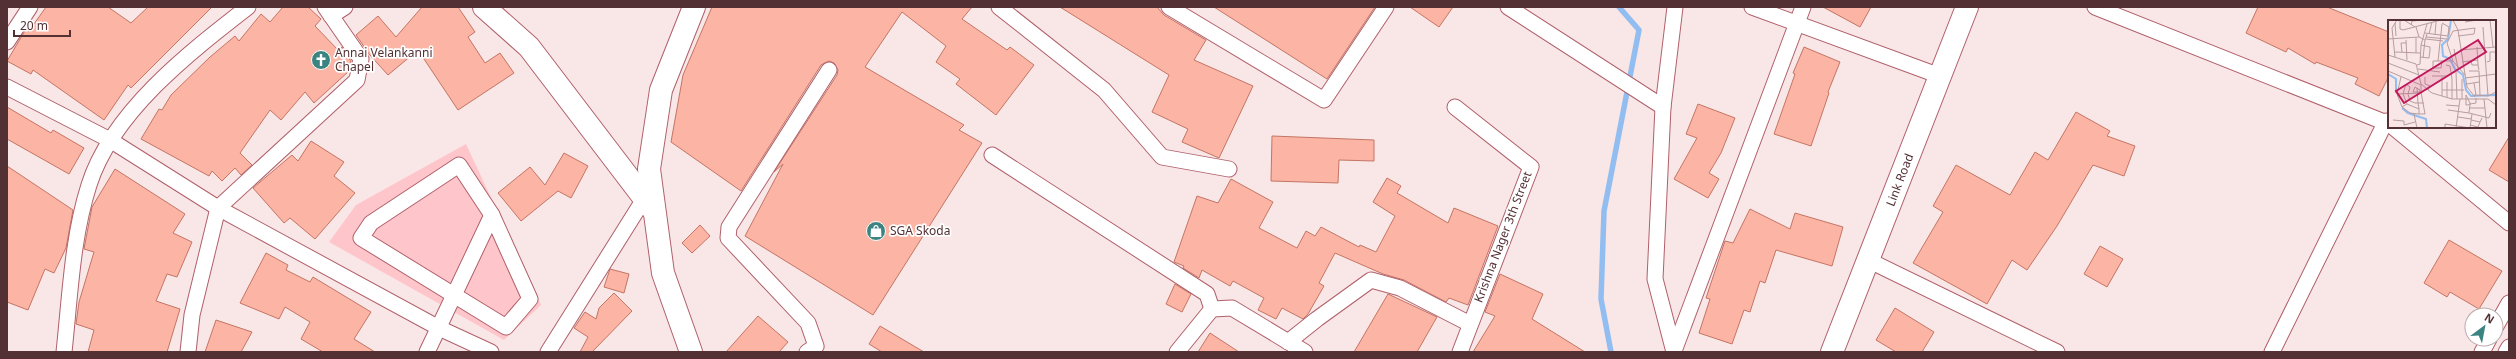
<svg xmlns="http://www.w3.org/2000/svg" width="2516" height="359" font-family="'Noto Sans',sans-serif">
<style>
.green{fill:#fec6cb}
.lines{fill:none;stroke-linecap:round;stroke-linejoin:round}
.stream{stroke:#91bdf0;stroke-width:5.5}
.building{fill:#fcb4a4;stroke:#c47564}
.street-casing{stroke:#b0606a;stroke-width:17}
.secondary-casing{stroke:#b0606a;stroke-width:24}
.street{stroke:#fff;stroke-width:15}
.secondary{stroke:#fff;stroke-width:22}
.labels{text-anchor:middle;stroke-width:3.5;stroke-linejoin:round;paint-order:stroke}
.poi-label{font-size:12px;fill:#533034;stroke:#fff;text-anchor:start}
.street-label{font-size:12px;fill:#533034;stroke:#fff}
.inset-river{fill:none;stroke:#91bdf0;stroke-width:2}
.inset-road{fill:none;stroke:#b79d9f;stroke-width:1}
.view{fill:#c2185b;fill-opacity:0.15;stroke:#c2185b;stroke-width:2}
.inset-edge{fill:none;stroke:#533034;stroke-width:2}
</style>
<rect width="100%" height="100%" fill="#f9e6e7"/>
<!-- green -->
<polygon class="green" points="466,144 541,305 504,340 329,242 356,205"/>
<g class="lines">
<!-- stream -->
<polyline class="stream" points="1611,352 1601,299 1604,211 1639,30 1619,7"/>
</g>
<!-- building -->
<g class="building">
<polygon points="46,7 108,7 131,23 148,7 212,7 131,88 128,85 104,120 33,70 31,74 7,61 26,29 29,31"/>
<polygon points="283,7 308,7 321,19 315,26 338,50 342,47 351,61 349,71 314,103 305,92 281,120 270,110 240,153 252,165 241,175 235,168 222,181 212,171 209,176 141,139 159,109 162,110 171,95 210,57 235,36 239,41 261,14 270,22"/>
<polygon points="422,7 458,7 475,32 468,37 485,63 500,53 514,73 458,110 418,50 388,75 369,54 356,35 378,16 396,37"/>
<polygon points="712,7 972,7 962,19 1007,50 1010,47 1034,65 996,115 956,84 960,79 936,62 946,46 902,12 865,67 964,125 959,130 982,143 873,315 745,236 783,164 774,172 837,75 838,70 834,63 829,61 821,65 741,191 671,142 683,75"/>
<polygon points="1060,7 1157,7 1164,15 1206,40 1194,60 1253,86 1219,158 1182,142 1188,129 1152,112 1169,75"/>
<polygon points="1214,7 1375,7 1327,79"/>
<polygon points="1410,7 1453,7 1439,27"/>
<polygon points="1823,7 1871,7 1860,27"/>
<polygon points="2258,7 2327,7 2389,32 2389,76 2379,96 2355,84 2358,78 2316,62 2315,64 2288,48 2286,52 2246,33"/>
<polygon points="1804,47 1840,62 1828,92 1829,93 1811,146 1774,134 1795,74 1793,73"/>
<polygon points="1698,104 1735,118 1721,153 1709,173 1719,179 1708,198 1674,179 1697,138 1686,134"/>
<polygon points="7,107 51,133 53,130 84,148 69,174 7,139"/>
<polygon points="2076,112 2110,131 2107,136 2135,146 2124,176 2093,165 2057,226 2027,270 2012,260 1987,304 1913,263 1943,212 1933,206 1956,165 2010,195 2035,152 2048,160"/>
<polygon points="1272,136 1374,140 1374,161 1339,160 1338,183 1271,181"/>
<polygon points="2509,137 2509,182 2489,170"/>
<polygon points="311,141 344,162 334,176 355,193 315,239 290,218 284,223 253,188 292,155 298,161"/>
<polygon points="564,153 588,166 571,198 558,191 521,221 498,193 530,167 545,185"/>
<polygon points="7,166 73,210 66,248 54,273 45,269 28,310 7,302"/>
<polygon points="115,169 185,214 173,233 192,242 177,277 167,274 156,301 180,309 167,352 88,352 94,330 76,324 79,302 94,252 84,249 92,207"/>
<polygon points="1387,178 1401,186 1397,193 1448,223 1454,208 1498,226 1468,305 1449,298 1446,302 1404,280 1383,274 1335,253 1319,283 1324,286 1308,314 1303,319 1282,308 1276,319 1258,310 1264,298 1233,281 1230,286 1202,270 1199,278 1183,268 1184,266 1174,262 1197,196 1218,203 1231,179 1273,202 1259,228 1297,248 1306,231 1315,236 1321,227 1359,247 1360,245 1376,252 1395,216 1373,202"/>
<polygon points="1750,209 1790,229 1795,213 1843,227 1832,266 1776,250 1765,283 1760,281 1750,312 1744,310 1732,344 1699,333 1710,299 1706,298 1725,241 1733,243"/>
<polygon points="700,225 710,236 692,253 682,243"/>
<polygon points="2449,240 2502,271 2479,309 2450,292 2447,297 2424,283"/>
<polygon points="2100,246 2123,259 2107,287 2084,274"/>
<polygon points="266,253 288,265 286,270 310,282 313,277 371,312 354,339 375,352 323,352 301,339 310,322 285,307 279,319 240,303"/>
<polygon points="610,269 629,274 624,293 604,287"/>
<polygon points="1500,274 1543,294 1532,319 1585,352 1473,352 1495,316 1485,312"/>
<polygon points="1175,284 1191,294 1182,312 1166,304"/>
<polygon points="614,293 632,311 592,352 580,352 588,337 574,328 585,312 596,319 599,308"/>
<polygon points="1388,294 1437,317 1417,352 1354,352"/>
<polygon points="1895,308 1934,332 1922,352 1896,352 1876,340"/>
<polygon points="758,316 788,342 779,352 726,352"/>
<polygon points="216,320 252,332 241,352 205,352"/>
<polygon points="880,326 924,352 882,352 869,344"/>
<polygon points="1210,333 1239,352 1198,352"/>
</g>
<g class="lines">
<defs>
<g id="street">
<polyline points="999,7 1104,90 1162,157 1229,169"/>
<polyline points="1169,7 1324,100 1386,7"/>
<polyline points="1508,7 1663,107"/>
<polyline points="1752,7 1940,76"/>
<polyline points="2095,7 2389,124"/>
<polyline points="331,16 345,7"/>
<polyline points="7,42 30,7"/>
<polyline points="7,87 110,140 218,208 439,328 491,352"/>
<polyline points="1455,107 1531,167 1460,352"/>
<polyline points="2393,127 2509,223"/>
<polyline points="992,155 1207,294 1212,309 1232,308 1305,352"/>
<polygon points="459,165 492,215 530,299 506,327 361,238 371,223"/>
<polyline points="1868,260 2057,352"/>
<polyline points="2496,326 2509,303"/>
<polyline points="1288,342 1317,319 1371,280 1400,288 1470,324"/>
<polyline points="1674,351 1803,7"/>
<path d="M 64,352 C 70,297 72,238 89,185 C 112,112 190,52 248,7"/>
<polyline points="188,352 192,315 218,208 357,80 361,59 325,7"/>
<polyline points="427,352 492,215"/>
<polyline points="548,352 644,199"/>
<polyline points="807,352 816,346 808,323 728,238 729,227 829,70"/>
<polyline points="1177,352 1212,309"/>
<polyline points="1674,352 1655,279 1663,107 1675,7"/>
<polyline points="2272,352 2386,121"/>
<polyline points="2482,352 2489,339"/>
<polyline points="2506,352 2509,347"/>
</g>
<g id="secondary">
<polyline points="484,7 529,47 654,211"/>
<polyline points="691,352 663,273 649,169 661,90 694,7"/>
<polyline points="1832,352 1967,7"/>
</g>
</defs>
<!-- street casing -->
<use href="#street" class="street-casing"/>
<!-- secondary casing -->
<use href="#secondary" class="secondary-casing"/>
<!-- street -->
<use href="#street" class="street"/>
<!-- secondary -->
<use href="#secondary" class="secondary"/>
</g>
<!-- icons -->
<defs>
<symbol id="church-disc" viewBox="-11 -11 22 22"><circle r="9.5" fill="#3b8482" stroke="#fff"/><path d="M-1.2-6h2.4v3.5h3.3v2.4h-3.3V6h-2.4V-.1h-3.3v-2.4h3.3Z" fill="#fff"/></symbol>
<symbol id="shop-disc" viewBox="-11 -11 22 22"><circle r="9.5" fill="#3b8482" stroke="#fff"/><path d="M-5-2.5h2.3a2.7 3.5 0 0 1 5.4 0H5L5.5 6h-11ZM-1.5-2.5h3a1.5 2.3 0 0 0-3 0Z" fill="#fff"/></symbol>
</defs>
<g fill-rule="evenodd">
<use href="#church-disc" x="310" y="49" width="22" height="22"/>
<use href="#shop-disc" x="865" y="220" width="22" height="22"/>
</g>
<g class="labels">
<!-- poi labels -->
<g class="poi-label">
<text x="335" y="57">Annai Velankanni<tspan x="335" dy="14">Chapel</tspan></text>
<text x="890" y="235">SGA Skoda</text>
</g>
<!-- street labels -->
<g class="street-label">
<text transform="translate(1900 180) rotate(-69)" y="4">Link Road</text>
<text transform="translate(1503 237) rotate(-69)" y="4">Krishna Nager 3th Street</text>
</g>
</g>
<!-- overview -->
<g transform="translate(2388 20)">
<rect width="108" height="108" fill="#f9e6e7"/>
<path class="inset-river" d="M 63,0 L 60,19 L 54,25 L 55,36 L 62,39 L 67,49 L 75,55 L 78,70 L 83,76 L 108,75M 0,54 L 8,59 L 8,73M 14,88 L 20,93 L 38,99 L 39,108"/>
<path class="inset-road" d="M 12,0 L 12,9 L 15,10 L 53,0M 16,0 L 27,7M 65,0 L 70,10 L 79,67 L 87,77M 102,0 L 105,27M 77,2 L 89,0M 7,3 L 8,16M 23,5 L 24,1 L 37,0M 28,7 L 31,17 L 37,20 L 39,14M 95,7 L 100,76M 37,13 L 60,16 L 61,7 L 54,3M 41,14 L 44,2M 47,15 L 48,2M 70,16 L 86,14 L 87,8 L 65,11 L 59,23 L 65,41 L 77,55M 38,17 L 59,19M 28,18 L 28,33M 0,19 L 31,17M 38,19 L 55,21M 18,20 L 19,40M 89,27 L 90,45M 66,29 L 70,48M 72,30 L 108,27M 7,32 L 32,33M 14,32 L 13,23 L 18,23M 0,35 L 28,44 L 33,64 L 44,73 L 64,79 L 100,79 L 108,85M 7,37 L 4,8 L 9,0M 32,37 L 41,38 L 42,30 L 42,27 L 33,25M 35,38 L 37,20M 50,41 L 54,4M 54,41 L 53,48 L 45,48 L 45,41 L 65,41M 83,41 L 84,45 L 90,45 L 91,50M 74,42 L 90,40M 99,42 L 102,41 L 102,32 L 108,32M 0,43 L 31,55M 29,45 L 32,44 L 33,25 L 39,4M 58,45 L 62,46 L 64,59 L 64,79M 30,49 L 52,52M 0,51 L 33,65M 81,51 L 91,51 L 92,75M 68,52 L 69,79M 44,56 L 60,56M 13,57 L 9,74 L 33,73 L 33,65M 37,57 L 37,64 L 42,66 L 40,70M 77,58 L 108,54M 86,63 L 88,75M 79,64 L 91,62M 27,67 L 32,70 L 31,72 L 25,72 ZM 29,68 L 30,83 L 31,89 L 19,84 L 15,74 L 18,64 L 22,67 L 20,74 L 22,81 L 27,83 L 36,83M 54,70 L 76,70M 9,74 L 14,87M 86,75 L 100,76 L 108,72M 54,76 L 54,57M 59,78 L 59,62M 88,78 L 88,83 L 82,84 L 80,85 L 78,85 L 78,75 L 82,83 L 82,85 L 81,92 L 81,93 L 101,98 L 103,93M 74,79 L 74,59M 96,79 L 99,108M 19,84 L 14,87 L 22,93 L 31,94 L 31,89M 58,85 L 71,86M 81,88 L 97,88M 60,90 L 81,93M 26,94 L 29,108M 31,94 L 37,94 L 33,72M 70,97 L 83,99M 5,100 L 16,101 L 16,105 L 27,102M 83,100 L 92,102 L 94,98M 82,105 L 90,107 L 92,102M 57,108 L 57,104 L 82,108M 68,108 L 72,79M 82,108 L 84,94"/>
<path class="view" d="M 90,20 L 98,32 L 16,83 L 8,71 Z"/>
<rect width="108" height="108" class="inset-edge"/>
</g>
<!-- border -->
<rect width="2516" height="359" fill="none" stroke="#533034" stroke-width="16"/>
<!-- north arrow -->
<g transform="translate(2484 327) rotate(32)"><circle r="19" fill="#ffffff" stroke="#baacae"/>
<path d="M0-3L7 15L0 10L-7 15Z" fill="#3b8482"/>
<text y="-6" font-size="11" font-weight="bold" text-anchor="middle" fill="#533034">N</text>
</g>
<!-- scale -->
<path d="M14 30v6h56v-6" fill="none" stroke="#533034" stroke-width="2"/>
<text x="20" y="30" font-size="12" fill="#533034" stroke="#ffffff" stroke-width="3" paint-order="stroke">20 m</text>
</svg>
